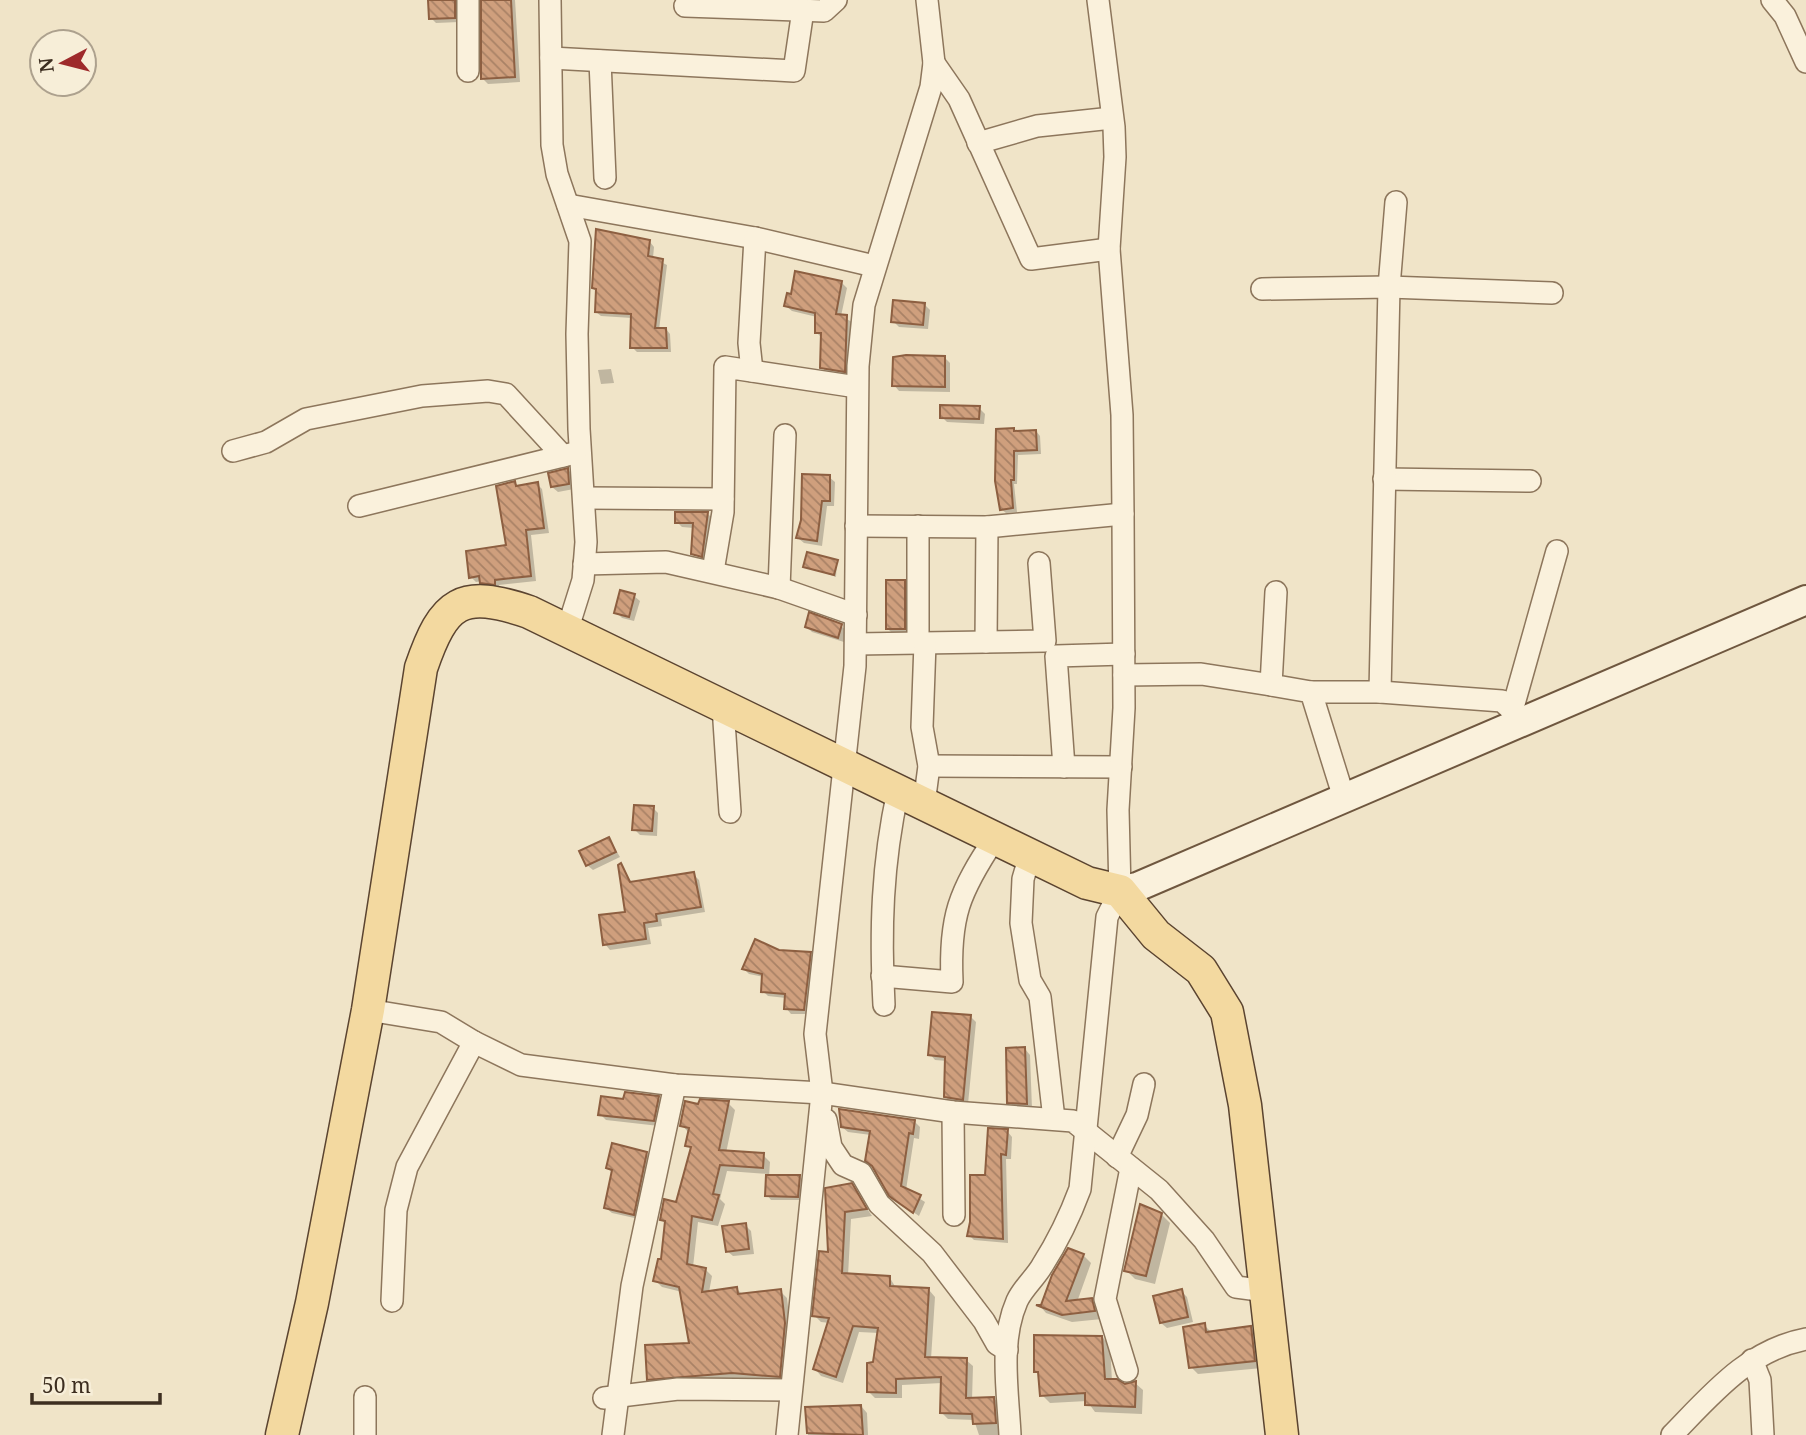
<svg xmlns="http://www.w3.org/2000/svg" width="1806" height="1435" font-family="'Noto Serif',serif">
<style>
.shadow{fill:#0003}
.building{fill:url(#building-back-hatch);stroke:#8d5f41;stroke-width:2}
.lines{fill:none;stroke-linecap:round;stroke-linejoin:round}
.street-casing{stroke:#8d765c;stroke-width:24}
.secondary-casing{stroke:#6f573f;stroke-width:32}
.primary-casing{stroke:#5b4430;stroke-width:35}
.street{stroke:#faf1dc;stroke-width:21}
.secondary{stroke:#faf1dc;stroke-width:28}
.primary{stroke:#f3d9a0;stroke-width:32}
</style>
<defs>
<pattern id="building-back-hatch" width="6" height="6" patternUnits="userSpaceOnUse" patternTransform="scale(1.75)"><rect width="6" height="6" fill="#cf9f7d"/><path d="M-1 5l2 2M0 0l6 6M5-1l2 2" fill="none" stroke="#a98266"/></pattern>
</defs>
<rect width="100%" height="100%" fill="#f0e4c8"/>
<!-- shadow -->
<g class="shadow">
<polygon points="429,0 461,0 459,22 436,23 431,18"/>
<polygon points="483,0 515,0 520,82 488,84 483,79"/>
<polygon points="650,242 654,247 653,258 667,265 659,330 666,329 670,334 671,352 637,352 632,347 632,318 601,316 596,312 597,292 593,288"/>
<polygon points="841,282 847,288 841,316 852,322 850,376 827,373 822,367 822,338 816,332 817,317 792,311 786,306"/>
<polygon points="925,305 930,310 928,329 899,327 893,321"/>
<polygon points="945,358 950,363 950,392 899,391 894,385"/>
<polygon points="611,369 614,383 601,384 598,370"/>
<polygon points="979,408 985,414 984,424 947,422 942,417"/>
<polygon points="997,430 1036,431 1040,436 1041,454 1018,455 1017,484 1014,484 1017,512 1006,513 1001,509"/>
<polygon points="568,470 573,475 574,489 558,492 552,487"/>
<polygon points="829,477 835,482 834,506 827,506 822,546 804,543 798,538"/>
<polygon points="514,483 518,487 537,484 542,489 549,533 531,535 536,581 499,585 500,589 487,588 482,581 476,582 471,577 508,546"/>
<polygon points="708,514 713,519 707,561 693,554 694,528 682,527 677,522"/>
<polygon points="837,562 836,577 805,566"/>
<polygon points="904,582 913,591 913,637 896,637 887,628"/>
<polygon points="634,596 640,601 634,621 622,618 616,612"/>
<polygon points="841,626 847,631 844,642 812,632 807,627"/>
<polygon points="653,808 658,813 657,836 640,835 634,829"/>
<polygon points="609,839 620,857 593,870 587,865"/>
<polygon points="621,865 632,883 693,874 699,880 705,912 661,919 662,926 648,928 651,944 610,950 605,944 627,913"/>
<polygon points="779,951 810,954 815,959 809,1014 791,1014 786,1008 786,998 768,996 763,991 764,977 749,974 744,969"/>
<polygon points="970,1016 976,1022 968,1104 951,1102 945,1097 947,1061 935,1060 930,1054"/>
<polygon points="1025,1049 1030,1055 1032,1109 1015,1108 1009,1102"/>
<polygon points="658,1098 664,1103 659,1126 606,1120 600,1114 625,1101"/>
<polygon points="728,1103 735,1110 726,1153 763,1155 770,1162 769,1177 800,1177 804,1181 802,1200 771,1200 767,1195 768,1174 727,1171 720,1199 725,1204 718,1226 698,1222 693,1267 705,1269 712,1276 709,1292 737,1289 743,1295 780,1291 787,1298 791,1331 786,1383 656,1386 649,1379 691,1345 682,1292 662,1287 655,1280 662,1261 666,1224 661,1219 678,1204 692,1151 687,1145 688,1132 682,1125 700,1107"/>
<polygon points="914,1121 920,1127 919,1139 914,1138 906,1190 925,1202 919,1216 897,1201 871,1135 848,1132 842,1127"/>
<polygon points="1007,1131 1012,1137 1011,1159 1006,1159 1008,1243 974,1240 969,1235 987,1177"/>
<polygon points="646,1153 652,1159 639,1219 612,1213 606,1208 613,1173 608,1168"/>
<polygon points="851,1185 872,1216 851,1219 848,1276 890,1278 896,1288 929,1290 935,1297 931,1359 966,1360 973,1366 972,1400 994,1398 1000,1405 1002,1435 979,1435 974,1420 948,1419 941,1412 942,1383 902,1385 902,1398 875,1398 869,1392 879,1333 859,1332 843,1383 821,1376 815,1369 830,1323 821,1322 814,1315"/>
<polygon points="1141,1207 1158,1211 1170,1223 1155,1284 1135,1279 1126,1270"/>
<polygon points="745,1225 751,1231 754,1254 733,1256 727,1251"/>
<polygon points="1083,1255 1091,1263 1077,1302 1091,1300 1100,1308 1102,1319 1072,1322 1046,1313 1040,1306"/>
<polygon points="1181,1291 1187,1297 1193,1322 1167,1328 1161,1323"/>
<polygon points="1204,1325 1212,1333 1251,1328 1258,1335 1262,1368 1198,1374 1191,1367"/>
<polygon points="1102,1337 1110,1345 1112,1381 1124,1386 1135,1383 1143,1390 1142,1414 1095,1412 1087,1401 1050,1403 1042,1395 1040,1376 1036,1371"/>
<polygon points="861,1406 867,1413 868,1435 808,1435 807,1409"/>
</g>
<!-- building -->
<g class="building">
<polygon points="428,0 455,0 455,18 429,19"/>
<polygon points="481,0 511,0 515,77 481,79"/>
<polygon points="596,229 650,240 648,256 663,259 655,328 666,328 667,348 630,348 631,314 595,312 596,289 592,288"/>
<polygon points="795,271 842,281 836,314 847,315 845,372 820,368 821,333 815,333 815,313 784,306 787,293 791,294"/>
<polygon points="893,300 925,303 923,325 891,322"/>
<polygon points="906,355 945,356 945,387 892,386 893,357"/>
<polygon points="940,405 980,406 979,419 940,418"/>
<polygon points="1014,428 1014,431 1036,430 1037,450 1014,451 1014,480 1011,480 1013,508 1000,510 995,481 996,429"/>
<polygon points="568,468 569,484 551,487 548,473"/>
<polygon points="802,474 830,475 830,501 822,501 817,541 796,538 801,520"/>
<polygon points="515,481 516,486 538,482 544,528 526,530 531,576 495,580 495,585 480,583 479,576 469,578 466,551 506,545 496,486"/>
<polygon points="675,512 708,512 702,557 691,554 693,523 675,523"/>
<polygon points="807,552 838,560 834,575 803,567"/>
<rect x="886" y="580" width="19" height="49"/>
<polygon points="620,590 635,594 629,617 614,613"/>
<polygon points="809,612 842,624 838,638 805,627"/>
<polygon points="634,805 654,806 652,831 632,830"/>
<polygon points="609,837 616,852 586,866 579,851"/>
<polygon points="621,863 630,882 694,872 701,907 656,914 657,921 644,923 646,939 603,945 599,915 625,912 618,865"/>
<polygon points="755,939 779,950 811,952 804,1010 784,1009 785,994 761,992 762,974 742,969"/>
<polygon points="932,1012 971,1015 963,1100 944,1097 945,1057 928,1055"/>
<polygon points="1025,1047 1027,1104 1007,1103 1006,1048"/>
<polygon points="625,1092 659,1096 654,1121 598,1115 601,1096 623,1099"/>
<polygon points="700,1099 729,1101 719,1150 764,1153 763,1168 720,1165 713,1194 719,1195 712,1220 692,1216 687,1264 706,1268 702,1292 737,1287 738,1294 781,1289 785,1323 780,1377 732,1373 647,1380 645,1345 689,1343 679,1287 653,1281 658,1259 661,1259 665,1221 660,1220 664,1199 676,1202 691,1147 685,1146 689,1128 680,1126 685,1101 698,1104"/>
<polygon points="839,1109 915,1120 913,1134 909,1133 901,1186 921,1195 913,1213 889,1196 872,1166 865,1161 870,1131 841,1127"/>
<polygon points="988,1128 1008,1129 1006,1155 1001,1154 1003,1239 967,1236 970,1222 970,1175 985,1175"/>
<polygon points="612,1143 647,1152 634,1215 604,1208 612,1170 606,1168"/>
<polygon points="766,1175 800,1175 798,1197 765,1196"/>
<polygon points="852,1183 867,1209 845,1212 842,1273 890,1276 890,1286 929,1288 925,1357 967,1358 966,1398 994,1397 996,1423 973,1424 972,1414 940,1413 941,1377 896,1379 896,1393 867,1392 867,1363 873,1362 878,1328 853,1326 836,1377 813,1369 829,1318 812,1316 819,1251 828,1252 825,1188"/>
<polygon points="1140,1204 1162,1213 1146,1276 1124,1271"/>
<polygon points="746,1223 749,1249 726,1252 722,1226"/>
<polygon points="1068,1248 1084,1254 1066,1301 1092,1298 1095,1311 1062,1315 1036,1305 1041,1305 1052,1275"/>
<polygon points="1182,1289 1188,1317 1160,1323 1153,1296"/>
<polygon points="1205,1323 1206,1332 1251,1326 1255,1361 1189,1368 1183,1327"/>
<polygon points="1034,1335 1102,1336 1105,1379 1117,1379 1125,1384 1136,1381 1135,1407 1085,1405 1085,1393 1040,1396 1038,1372 1034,1372"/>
<polygon points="861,1405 863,1435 807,1433 805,1407"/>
</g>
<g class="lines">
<defs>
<g id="street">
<polyline points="468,0 468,71"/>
<polyline points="550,0 552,145 557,174 580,241 577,334 579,429 586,542 583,580 567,631"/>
<polyline points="1772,0 1785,16 1806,62"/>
<polyline points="685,6 824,11 836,0"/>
<polyline points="551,58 794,71 803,10"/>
<polyline points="600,61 605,178"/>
<polyline points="934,63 959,99 1031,259 1109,249"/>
<polyline points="978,143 1037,126 1112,118"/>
<polyline points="568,205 755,238 874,266"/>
<polyline points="1262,289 1389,287 1552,293"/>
<polyline points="752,371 749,343 755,238"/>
<polyline points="233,451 266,442 306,419 422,396 488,391 506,394 563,456"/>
<polyline points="1384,479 1530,481"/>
<polyline points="585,498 723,499"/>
<polyline points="359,506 575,453"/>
<polyline points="856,526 987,527 1123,514"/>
<polyline points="918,526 918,643"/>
<polyline points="584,564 666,562 779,588 856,615"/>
<polyline points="713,571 723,512 725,367 857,387"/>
<polyline points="779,588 785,435"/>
<polyline points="1276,592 1271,685 1311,692 1344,798"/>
<polyline points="986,642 987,527"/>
<polyline points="856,644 1045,641 1039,563"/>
<polyline points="1124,675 1201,674 1271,685"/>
<polyline points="1311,692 1380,692 1502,701 1523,721"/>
<polyline points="1380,692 1389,287 1396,202"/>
<polyline points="723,706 730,812"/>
<polyline points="1512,711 1557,551"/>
<polyline points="929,766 1121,767"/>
<polyline points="1064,767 1056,656 1124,654"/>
<polyline points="924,804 929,766 922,727 925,643"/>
<polyline points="1030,855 1023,879 1021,923 1030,980 1040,997 1054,1119"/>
<path d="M 882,976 L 952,982 C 949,917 959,892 995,838"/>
<path d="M 884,1005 C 880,930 882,864 898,791"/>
<polyline points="368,1010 441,1022 474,1042"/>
<polyline points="953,1112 954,1215"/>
<polyline points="826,1120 831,1147 843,1165 861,1173 879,1204 932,1253 984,1321 997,1344 1007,1350"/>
<polyline points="1117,1157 1137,1115 1144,1084"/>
<polyline points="392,1301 396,1210 407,1167 474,1042 521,1065 675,1085 822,1093 953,1112 1073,1121 1159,1190 1204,1240 1236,1287 1266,1291"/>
<polyline points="1752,1360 1760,1380 1763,1435"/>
<polyline points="1127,1371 1105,1299 1131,1168"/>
<polyline points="365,1397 365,1435"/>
<polyline points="604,1398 678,1389 791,1390"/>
<polyline points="613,1435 632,1286 675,1085"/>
<polyline points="787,1435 822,1093 815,1034 855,666 858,366 864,305 931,87 934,63 927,0"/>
<path d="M 1010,1435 C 1008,1392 999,1342 1017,1301 C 1023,1288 1035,1278 1042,1266 C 1058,1241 1070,1216 1080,1189 L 1107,917 L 1120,891 L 1118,810 L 1124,708 L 1123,514 L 1122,415 L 1109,249 L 1115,157 L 1114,127 L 1098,0"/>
<path d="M 1672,1435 C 1712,1394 1748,1350 1806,1339"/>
</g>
<polyline id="secondary" points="1120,891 1137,887 1806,600"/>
<path id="primary" d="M 282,1435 L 312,1303 L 368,1010 L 421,668 C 444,601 461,589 529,612 L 1087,883 L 1120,891 L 1156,935 L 1201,970 L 1227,1012 L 1245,1105 L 1282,1435"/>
</defs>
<!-- street casing -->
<use href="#street" class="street-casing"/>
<!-- secondary casing -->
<use href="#secondary" class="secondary-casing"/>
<!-- primary casing -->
<use href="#primary" class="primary-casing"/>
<!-- street -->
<use href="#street" class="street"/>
<!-- secondary -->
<use href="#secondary" class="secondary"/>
<!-- primary -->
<use href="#primary" class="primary"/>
</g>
<!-- north arrow -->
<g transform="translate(63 63) rotate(263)"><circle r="33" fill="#f7eed8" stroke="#ada18e" stroke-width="2"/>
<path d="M0-5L12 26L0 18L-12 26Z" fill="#9e2a2b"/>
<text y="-10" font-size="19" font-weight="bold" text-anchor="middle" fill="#3d2e20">N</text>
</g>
<!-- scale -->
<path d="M32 1393v10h128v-10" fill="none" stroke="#3d2e20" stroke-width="3.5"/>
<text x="42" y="1393" font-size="21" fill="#3d2e20" stroke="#f7eed8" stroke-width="5" paint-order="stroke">50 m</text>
</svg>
